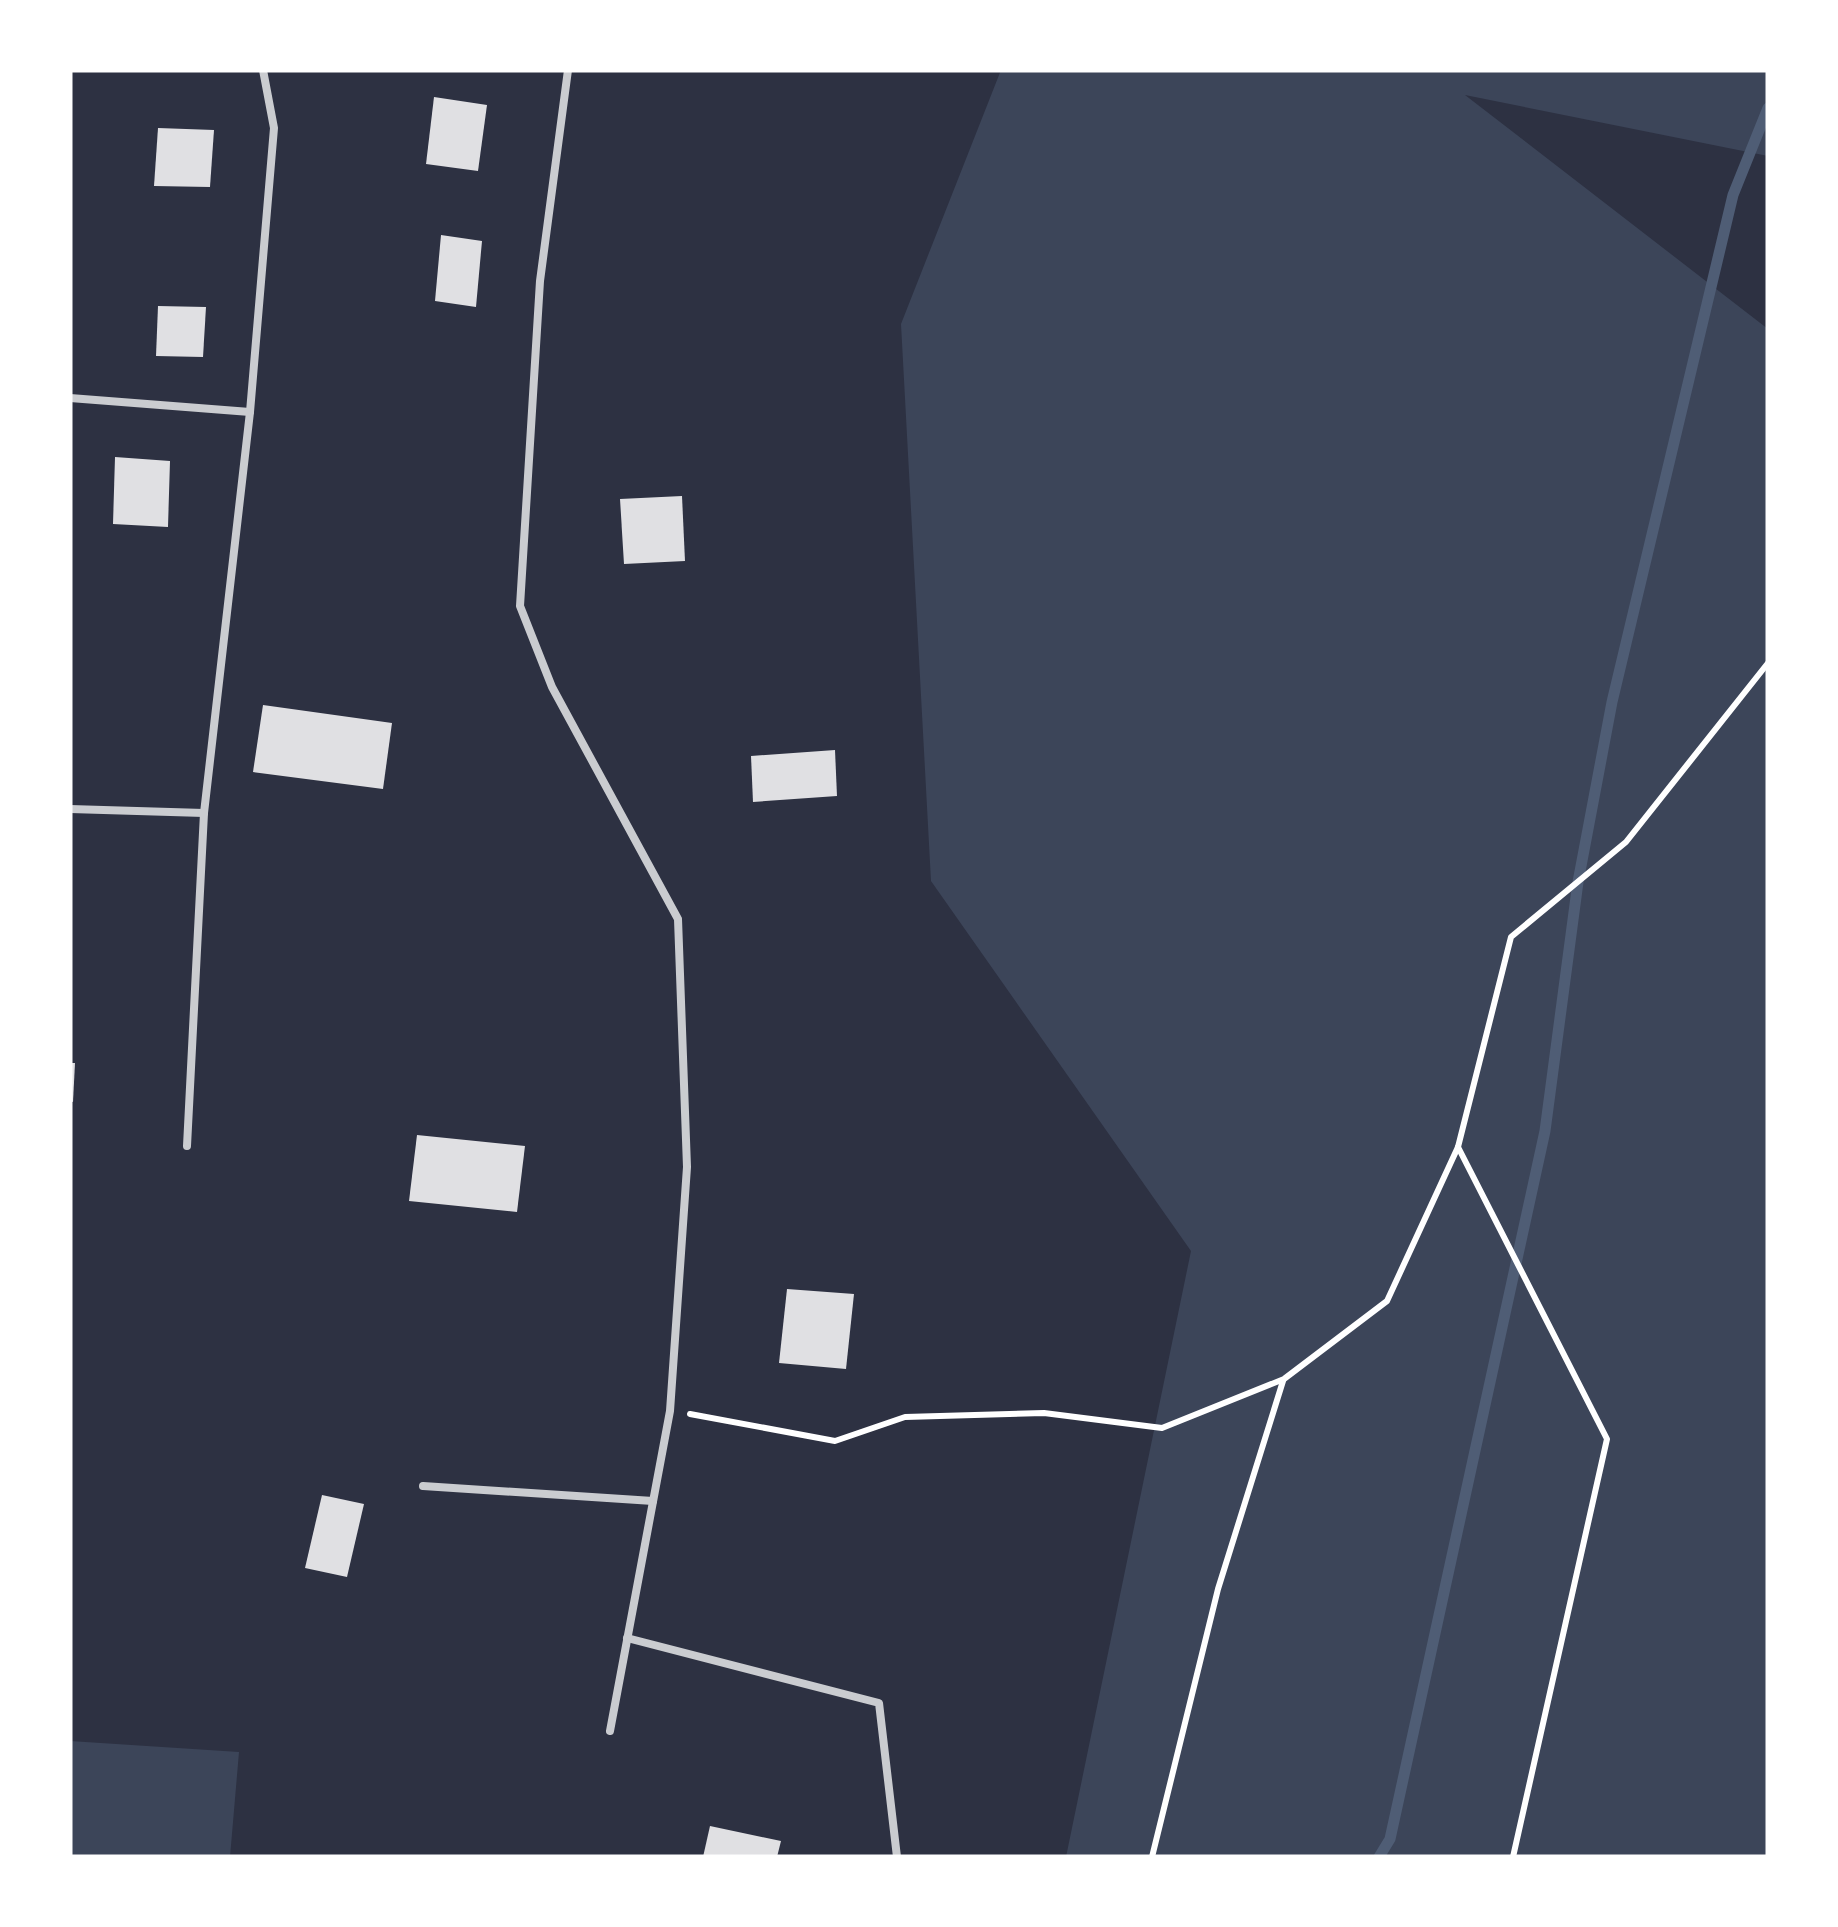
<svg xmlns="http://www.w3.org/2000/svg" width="1838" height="1927" font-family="Montserrat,sans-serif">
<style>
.green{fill:#3c4559}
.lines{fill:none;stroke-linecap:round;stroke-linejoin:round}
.stream{stroke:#4f5d75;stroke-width:11}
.building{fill:#e0e0e3}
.path{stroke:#fff;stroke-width:6}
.service{stroke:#caccd0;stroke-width:8}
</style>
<rect width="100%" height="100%" fill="#2d3142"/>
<!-- green -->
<g class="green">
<polygon points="1001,70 1768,70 1768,156 1465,95 1768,329 1768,1857 1066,1857 1191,1251 931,881 901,324"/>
<polygon points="70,1741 239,1752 230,1857 70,1857"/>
</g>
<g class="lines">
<!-- stream -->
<polyline class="stream" points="1379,1857 1390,1839 1545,1131 1578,882 1612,702 1733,195 1768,108"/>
</g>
<!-- building -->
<g class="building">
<polygon points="434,97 487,105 478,171 426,164"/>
<polygon points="158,128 214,130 210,187 154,186"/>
<polygon points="441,235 482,241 476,307 435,301"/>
<polygon points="158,306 206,307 203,357 156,356"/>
<polygon points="115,457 170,461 168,527 113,524"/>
<polygon points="682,496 685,561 624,564 620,499"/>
<polygon points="263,705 392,723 383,789 253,772"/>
<polygon points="835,750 837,796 753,802 751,756"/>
<polygon points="70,1063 75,1063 73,1102 70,1101"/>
<polygon points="417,1135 525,1146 517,1212 409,1201"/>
<polygon points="787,1289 854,1294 846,1369 779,1363"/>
<polygon points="322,1495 364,1504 347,1577 305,1568"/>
<polygon points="710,1826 781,1841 777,1857 703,1857"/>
</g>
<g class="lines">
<!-- path -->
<g class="path">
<polyline points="1458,1147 1607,1439 1513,1857"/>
<polyline points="690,1414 835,1441 905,1417 1044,1413 1162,1428 1284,1379 1387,1301 1458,1147 1511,937 1626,842 1768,663"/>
<polyline points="1152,1857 1218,1589 1283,1381"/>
</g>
<!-- service -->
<g class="service">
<polyline points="568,70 540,281 520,606 552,687 678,919 687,1167 670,1411 610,1731"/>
<polyline points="70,398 250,412"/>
<polyline points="70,809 204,813"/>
<polyline points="187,1146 204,813 250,412 274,128 263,70"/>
<polyline points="423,1486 653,1501"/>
<polyline points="627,1638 879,1703 897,1857"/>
</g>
</g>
<!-- border -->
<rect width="1838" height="1927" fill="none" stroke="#ffffff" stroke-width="145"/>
</svg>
